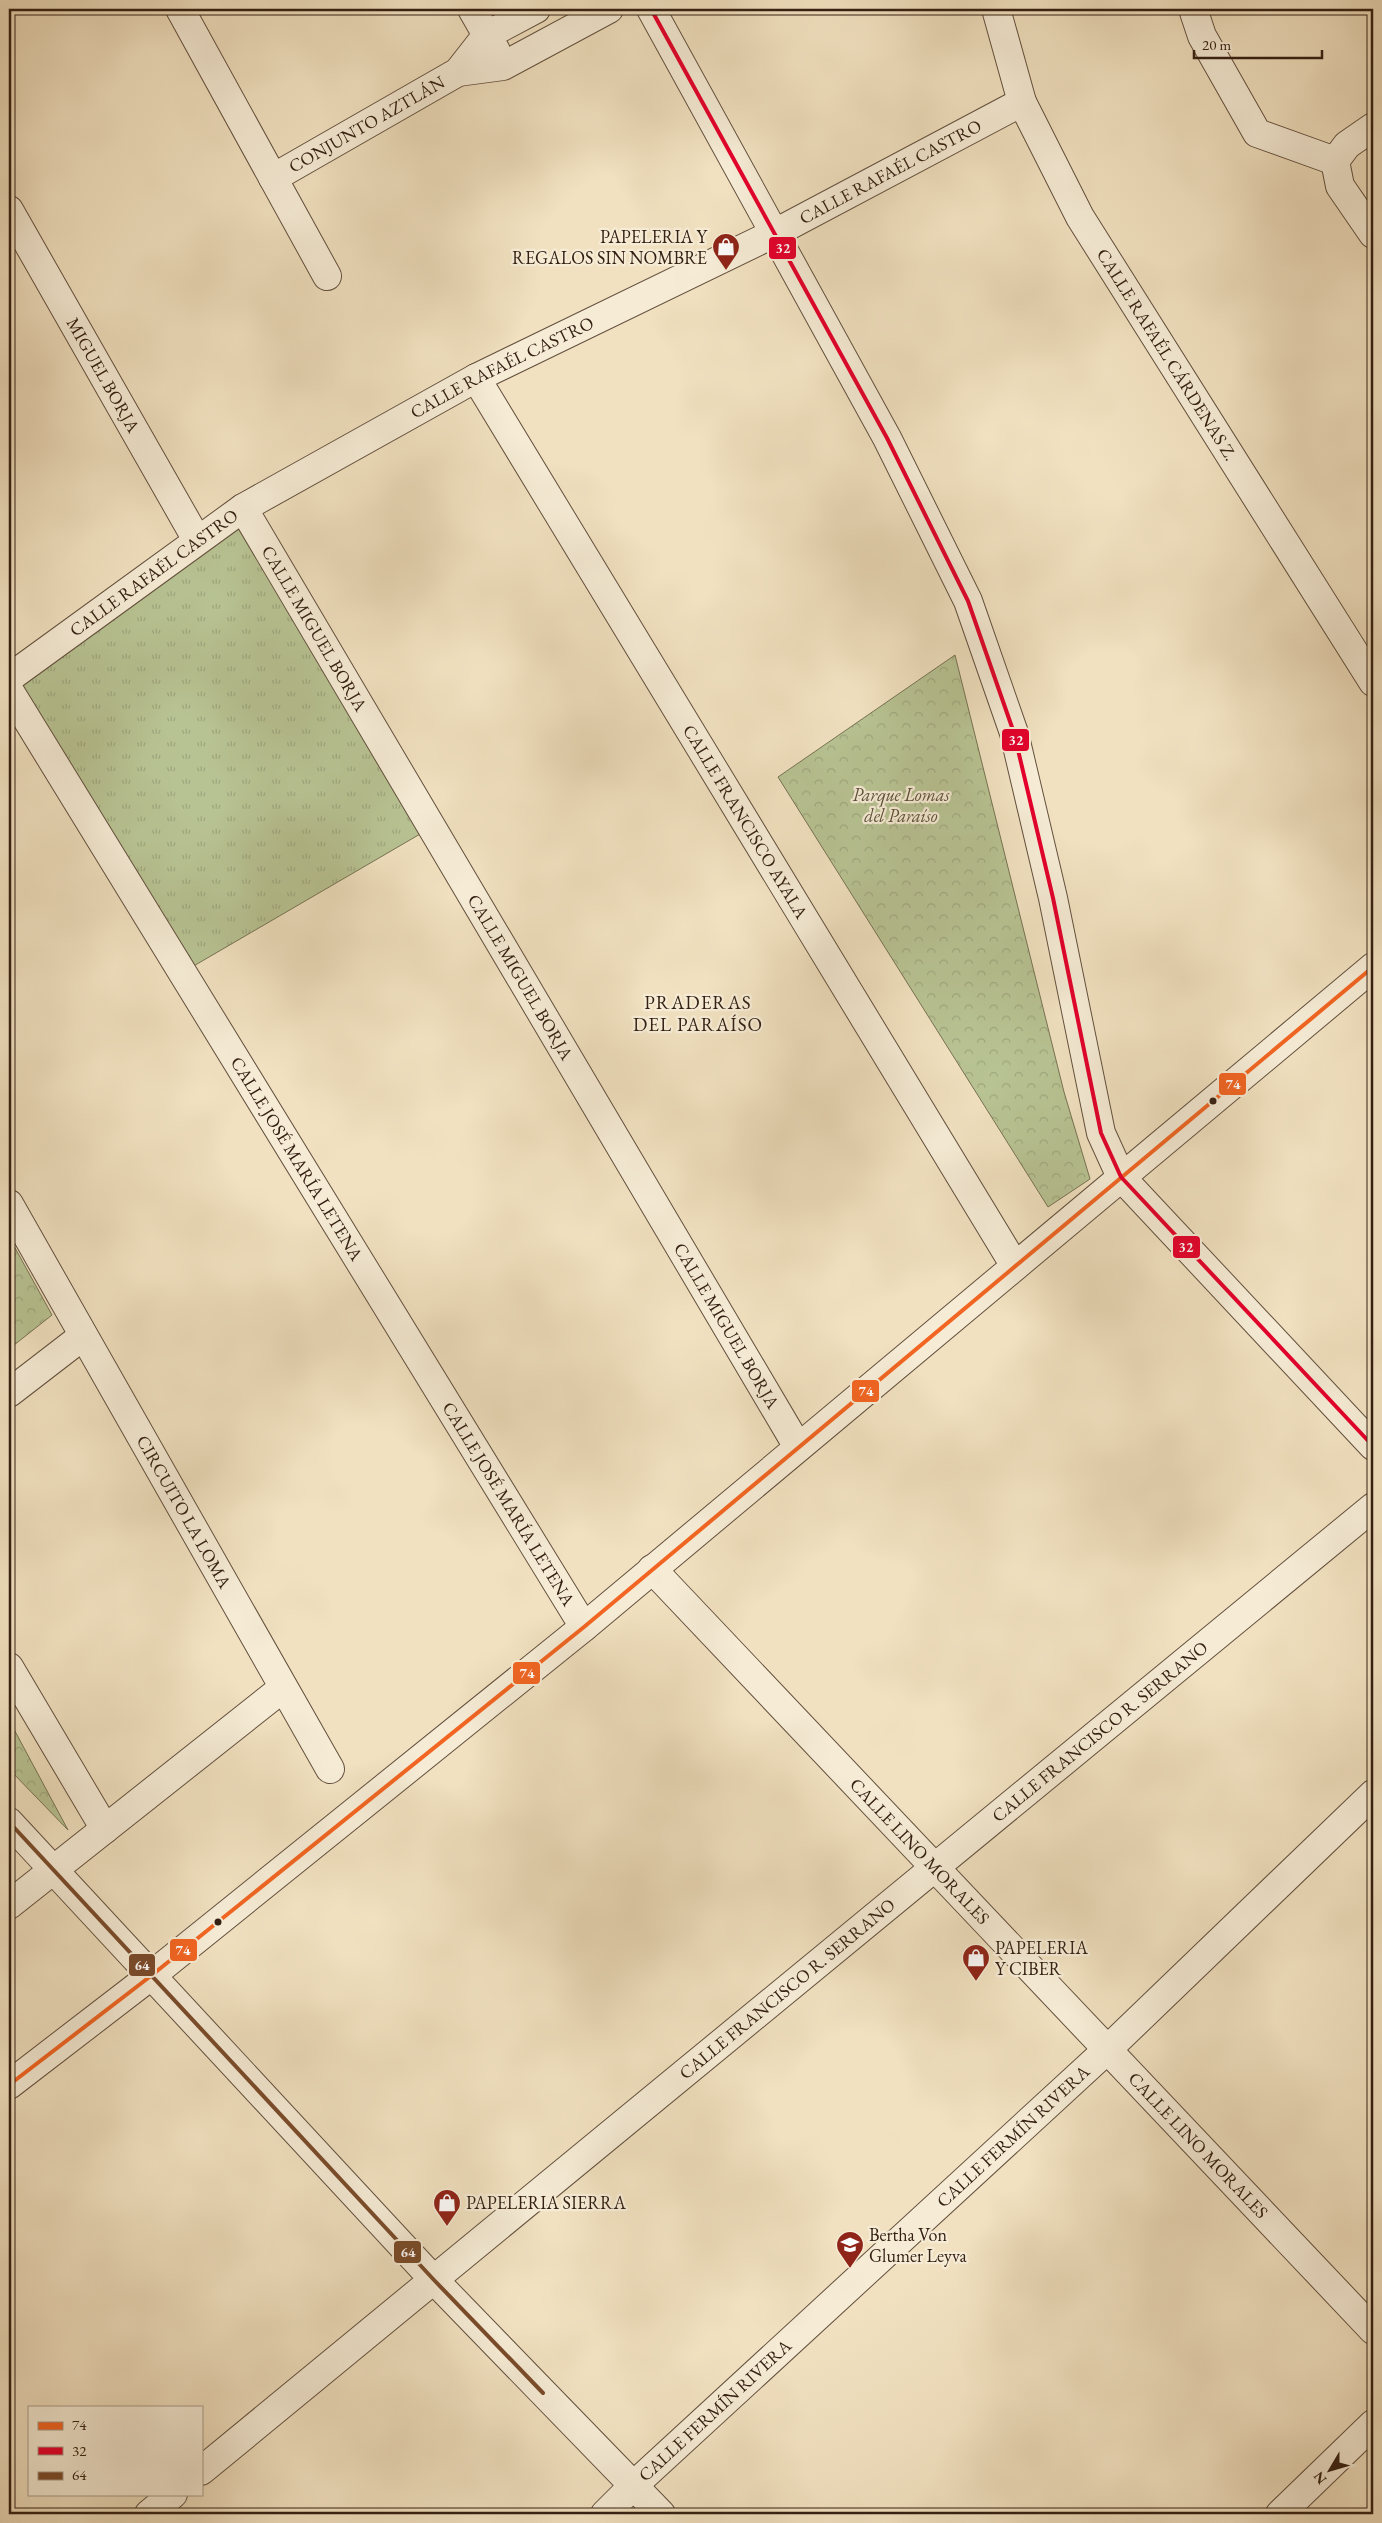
<svg xmlns="http://www.w3.org/2000/svg" width="1382" height="2523" font-family="'EB Garamond',serif">
<style>
.grass{fill:url(#grass-tufts);stroke:#767253}
.park{fill:url(#park-crowns);stroke:#767253}
.lines{fill:none;stroke-linecap:round;stroke-linejoin:round}
.minor-casing{stroke:#63503e;stroke-width:30}
.minor{stroke:#f6ecd6;stroke-width:28}
.bus-1-casing{stroke:#f6ecd6;stroke-width:8}
.bus-2-casing{stroke:#f6ecd6;stroke-width:8}
.bus-3-casing{stroke:#f6ecd6;stroke-width:8}
.bus-1{stroke:#f26522;stroke-width:4}
.bus-2{stroke:#e4002b;stroke-width:4}
.bus-3{stroke:#7a4b2a;stroke-width:4}
.bus-dot{fill:#342013;stroke:#f6ecd6;stroke-width:2}
.labels{text-anchor:middle;stroke-width:4.5;stroke-linejoin:round;paint-order:stroke}
.street-label{font-size:18px;fill:#342013;stroke:#f6ecd6}
.poi-label{font-size:18px;fill:#342013;stroke:#f6ecd6;text-anchor:start}
.park-label{font-size:18px;font-style:italic;fill:#5c5139;stroke:#f6ecd6}
.neighbourhood-label{font-size:19px;letter-spacing:1px;fill:#342013;stroke:#f6ecd6}
.line-badge{stroke:#f6ecd6;stroke-width:2}
.badge-label{font-size:14px;text-anchor:middle;font-weight:bold;fill:#fff}
</style>
<defs>
<pattern id="grass-tufts" width="24" height="20" patternUnits="userSpaceOnUse" patternTransform="scale(1.25)"><rect width="24" height="20" fill="#b8c393"/><path d="M3 7l-1-3M5 7V3M7 7l1-3M15 17l-1-3M17 17v-4M19 17l1-3" fill="none" stroke="#9fa77e"/></pattern>
<pattern id="park-crowns" width="20" height="18" patternUnits="userSpaceOnUse" patternTransform="scale(1.25)"><rect width="20" height="18" fill="#b8c393"/><path d="M2 6a3 3 0 1 1 6 0M12 15a3 3 0 1 1 6 0" fill="none" stroke="#9fa77e"/></pattern>
</defs>
<rect width="100%" height="100%" fill="#f1e1c0"/>
<filter id="stains"><feTurbulence type="fractalNoise" baseFrequency=".004" numOctaves="4"/><feColorMatrix values="0 0 0 0 .2 0 0 0 0 .09 0 0 0 0 .02 0 0 0 .5 -.17"/></filter>
<radialGradient id="worn" r=".72"><stop offset=".6" stop-color="#630" stop-opacity="0"/><stop offset="1" stop-color="#630" stop-opacity=".3"/></radialGradient>
<!-- grass -->
<polygon class="grass" points="237,514 427,830 185,971 11,685"/>
<!-- park -->
<g class="park">
<polygon points="955,655 1064,1092 1090,1179 1048,1207 778,777"/>
<polygon points="9,1237 52,1315 9,1349"/>
<polygon points="9,1720 68,1830 9,1769"/>
</g>
<g class="lines">
<defs>
<g id="minor">
<polyline points="180,9 327,276"/>
<polyline points="472,9 496,51"/>
<polyline points="651,9 887,438 968,601 1014,733 1053,898 1101,1133 1121,1177 1373,1446"/>
<path id="s1" d="M 996,9 L 1022,102 L 1080,217 L 1373,682"/>
<polyline points="1193,9 1202,36 1257,133 1335,161"/>
<polyline points="458,72 503,66 609,9"/>
<polyline points="1373,127 1347,145 1335,161 1340,186 1373,234"/>
<path id="s2" d="M 273,178 L 458,72 L 487,35 L 536,9"/>
<path id="s3" d="M 9,210 L 197,540"/>
<path id="s4" d="M 476,378 L 1015,1266"/>
<path id="s5" d="M 243,508 L 798,1447"/>
<path id="s6" d="M 9,678 L 243,508 L 476,378 L 775,233 L 1022,102"/>
<path id="s7" d="M 9,690 L 584,1627"/>
<path id="s8" d="M 9,1204 L 330,1769"/>
<polyline points="9,1393 83,1336"/>
<path id="s9" d="M 652,1569 L 1373,2330"/>
<polyline points="9,1667 105,1829"/>
<polyline points="9,1822 434,2280 661,2514"/>
<polyline points="9,1905 283,1688"/>
<polyline points="9,2085 152,1975 584,1627 1373,967"/>
<path id="s10" d="M 201,2471 L 1373,1507"/>
<polyline points="149,2514 173,2494"/>
<path id="s11" d="M 605,2514 L 634,2485 L 1108,2049 L 1373,1794"/>
<polyline points="1280,2514 1373,2424"/>
</g>
</defs>
<!-- minor casing -->
<use href="#minor" class="minor-casing"/>
<!-- minor -->
<use href="#minor" class="minor"/>
<defs>
<polyline id="bus-1" points="9,2085 152,1975 584,1627 1373,967"/>
<polyline id="bus-2" points="651,9 887,438 968,601 1014,733 1053,898 1101,1133 1121,1177 1373,1446"/>
<polyline id="bus-3" points="9,1822 434,2280 543,2393"/>
</defs>
<!-- bus-1 casing -->
<use href="#bus-1" class="bus-1-casing"/>
<!-- bus-2 casing -->
<use href="#bus-2" class="bus-2-casing"/>
<!-- bus-3 casing -->
<use href="#bus-3" class="bus-3-casing"/>
<!-- bus-1 -->
<use href="#bus-1" class="bus-1"/>
<!-- bus-2 -->
<use href="#bus-2" class="bus-2"/>
<!-- bus-3 -->
<use href="#bus-3" class="bus-3"/>
</g>
<!-- icons -->
<defs>
<symbol id="shop-pin" viewBox="-11 -11 22 30"><path d="M0 17L-7.5 6A9.5 9.5 0 1 1 7.5 6Z" fill="#8f2418" stroke="#f6ecd6"/><path d="M-5-2.5h2.3a2.7 3.5 0 0 1 5.4 0H5L5.5 6h-11ZM-1.5-2.5h3a1.5 2.3 0 0 0-3 0Z" fill="#fff"/></symbol>
<symbol id="school-pin" viewBox="-11 -11 22 30"><path d="M0 17L-7.5 6A9.5 9.5 0 1 1 7.5 6Z" fill="#8f2418" stroke="#f6ecd6"/><path d="M0-5L7-2L0 1L-7-2ZM-4 1L0 2.5L4 1V4Q0 6-4 4Z" fill="#fff"/></symbol>
</defs>
<g fill-rule="evenodd">
<use href="#shop-pin" x="710" y="231" width="32" height="43"/>
<use href="#shop-pin" x="960" y="1942" width="32" height="43"/>
<use href="#shop-pin" x="431" y="2187" width="32" height="43"/>
<use href="#school-pin" x="834" y="2229" width="32" height="43"/>
</g>
<!-- markers -->
<g class="bus-dot">
<circle cx="1213" cy="1101" r="4.5"/>
<circle cx="218" cy="1922" r="4.5"/>
</g>
<g class="labels">
<!-- street labels -->
<g class="street-label">
<text dy="6" stroke="none"><textPath href="#s2" startOffset="108">CONJUNTO AZTLÁN</textPath></text>
<text dy="6" stroke="none"><textPath href="#s6" startOffset="1019">CALLE RAFAÉL CASTRO</textPath></text>
<text dy="6" stroke="none"><textPath href="#s1" startOffset="388">CALLE RAFAÉL CÁRDENAS Z.</textPath></text>
<text dy="6" stroke="none"><textPath href="#s6" startOffset="584">CALLE RAFAÉL CASTRO</textPath></text>
<text dy="6" stroke="none"><textPath href="#s3" startOffset="190">MIGUEL BORJA</textPath></text>
<text dy="6" stroke="none"><textPath href="#s6" startOffset="179">CALLE RAFAÉL CASTRO</textPath></text>
<text dy="6" stroke="none"><textPath href="#s5" startOffset="140">CALLE MIGUEL BORJA</textPath></text>
<text dy="6" stroke="none"><textPath href="#s4" startOffset="519">CALLE FRANCISCO AYALA</textPath></text>
<text dy="6" stroke="none"><textPath href="#s5" startOffset="545">CALLE MIGUEL BORJA</textPath></text>
<text dy="6" stroke="none"><textPath href="#s7" startOffset="550">CALLE JOSÉ MARÍA LETENA</textPath></text>
<text dy="6" stroke="none"><textPath href="#s5" startOffset="950">CALLE MIGUEL BORJA</textPath></text>
<text dy="6" stroke="none"><textPath href="#s7" startOffset="955">CALLE JOSÉ MARÍA LETENA</textPath></text>
<text dy="6" stroke="none"><textPath href="#s8" startOffset="354">CIRCUITO LA LOMA</textPath></text>
<text dy="6" stroke="none"><textPath href="#s10" startOffset="1164">CALLE FRANCISCO R. SERRANO</textPath></text>
<text dy="6" stroke="none"><textPath href="#s9" startOffset="389">CALLE LINO MORALES</textPath></text>
<text dy="6" stroke="none"><textPath href="#s10" startOffset="759">CALLE FRANCISCO R. SERRANO</textPath></text>
<text dy="6" stroke="none"><textPath href="#s11" startOffset="556">CALLE FERMÍN RIVERA</textPath></text>
<text dy="6" stroke="none"><textPath href="#s9" startOffset="794">CALLE LINO MORALES</textPath></text>
<text dy="6" stroke="none"><textPath href="#s11" startOffset="151">CALLE FERMÍN RIVERA</textPath></text>
</g>
<!-- poi labels -->
<g class="poi-label">
<text x="707" y="243" text-anchor="end">PAPELERIA Y<tspan x="707" dy="21">REGALOS SIN NOMBRE</tspan></text>
<text x="995" y="1954">PAPELERIA<tspan x="995" dy="21">Y CIBER</tspan></text>
<text x="466" y="2209">PAPELERIA SIERRA</text>
<text x="869" y="2241">Bertha Von<tspan x="869" dy="21">Glumer Leyva</tspan></text>
</g>
<!-- park labels -->
<g class="park-label">
<text x="901" y="801">Parque Lomas<tspan x="901" dy="21">del Paraíso</tspan></text>
</g>
<!-- neighbourhood labels -->
<g class="neighbourhood-label">
<text x="698" y="1009">PRADERAS<tspan x="698" dy="22">DEL PARAÍSO</tspan></text>
</g>
</g>
<g class="line-badge">
<rect x="768" y="236" width="29" height="24" rx="5" fill="#e4002b"/>
<rect x="1001" y="728" width="29" height="24" rx="5" fill="#e4002b"/>
<rect x="1218" y="1072" width="29" height="24" rx="5" fill="#f26522"/>
<rect x="1172" y="1235" width="29" height="24" rx="5" fill="#e4002b"/>
<rect x="851" y="1379" width="29" height="24" rx="5" fill="#f26522"/>
<rect x="512" y="1661" width="29" height="24" rx="5" fill="#f26522"/>
<rect x="169" y="1938" width="29" height="24" rx="5" fill="#f26522"/>
<rect x="128" y="1953" width="28" height="24" rx="5" fill="#7a4b2a"/>
<rect x="393" y="2240" width="29" height="24" rx="5" fill="#7a4b2a"/>
</g>
<g class="badge-label">
<text x="783" y="253">32</text>
<text x="1016" y="745">32</text>
<text x="1233" y="1089">74</text>
<text x="1186" y="1252">32</text>
<text x="866" y="1396">74</text>
<text x="527" y="1678">74</text>
<text x="183" y="1955">74</text>
<text x="142" y="1970">64</text>
<text x="408" y="2257">64</text>
</g>
<!-- margin -->
<rect width="1382" height="2523" fill="none" stroke="#f1e1c0" stroke-width="30"/>
<rect x="10" y="10" width="1362" height="2503" fill="none" stroke="#342013" stroke-width="2.5"/>
<rect x="15" y="15" width="1352" height="2493" fill="none" stroke="#342013"/>
<!-- legend -->
<rect x="28" y="2406" width="175" height="90" fill="#f6ecd6" stroke="#a89a88"/>
<rect x="38" y="2422" width="25" height="8" fill="#f26522" stroke="#a89a88"/>
<text x="72" y="2430" font-size="15" fill="#342013">74</text>
<rect x="38" y="2447" width="25" height="8" fill="#e4002b" stroke="#a89a88"/>
<text x="72" y="2456" font-size="15" fill="#342013">32</text>
<rect x="38" y="2472" width="25" height="8" fill="#7a4b2a" stroke="#a89a88"/>
<text x="72" y="2480" font-size="15" fill="#342013">64</text>
<!-- north arrow -->
<g transform="translate(1330 2470) rotate(232)" stroke="#f6ecd6" stroke-width="4" paint-order="stroke">
<path d="M0-4L9 19L0 12L-9 19Z" fill="#342013"/>
<text y="-8" font-size="14" font-weight="bold" text-anchor="middle" fill="#342013">N</text>
</g>
<!-- scale -->
<path d="M1194 50v8h128v-8" fill="none" stroke="#342013" stroke-width="2.5"/>
<text x="1202" y="50" font-size="15" fill="#342013" stroke="#f6ecd6" stroke-width="4" paint-order="stroke">20 m</text>
<rect width="100%" height="100%" filter="url(#stains)"/>
<rect width="100%" height="100%" fill="url(#worn)"/>
</svg>
